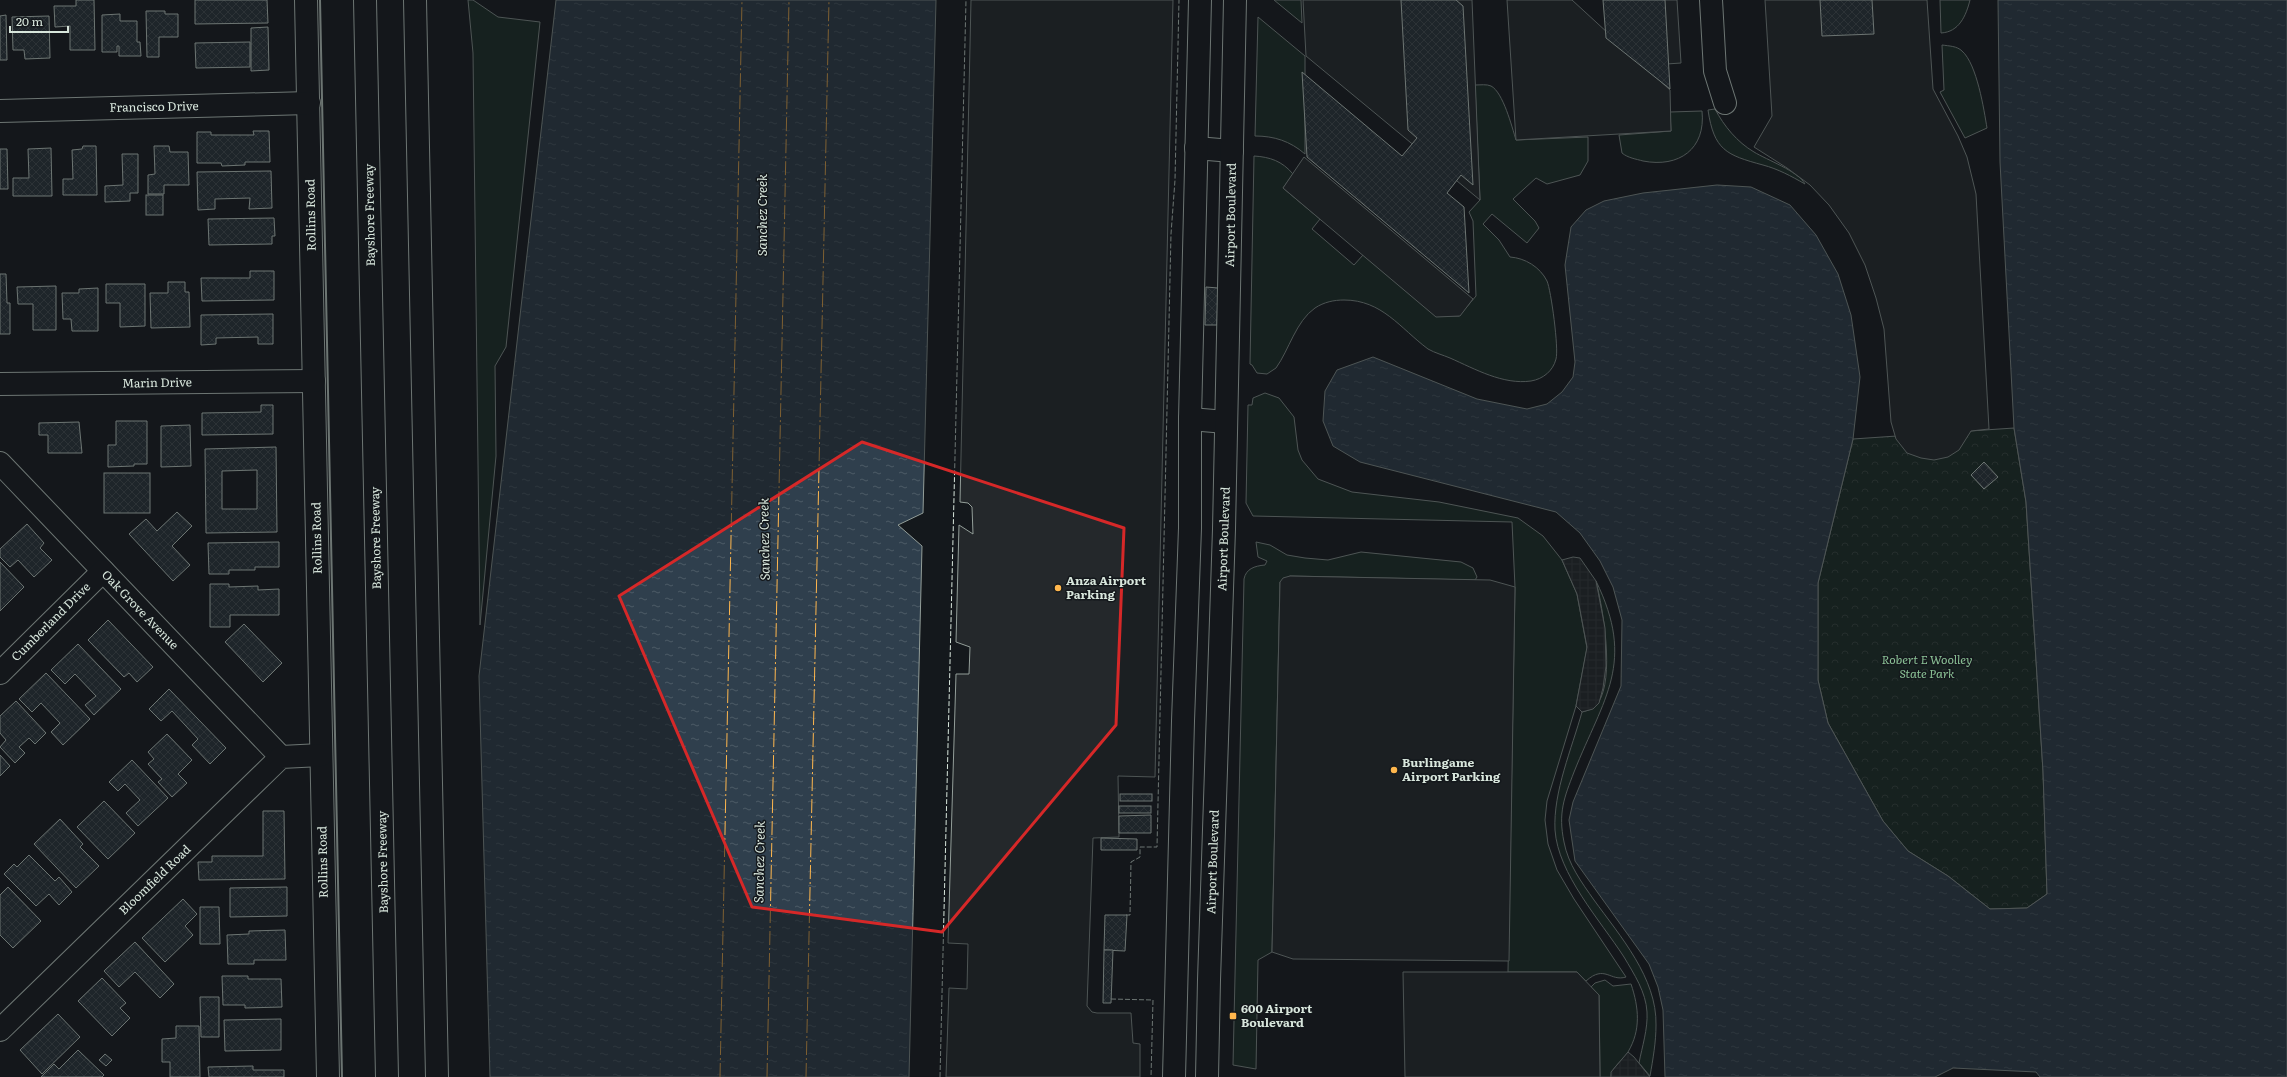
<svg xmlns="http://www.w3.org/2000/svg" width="2287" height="1077" font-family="Literata,serif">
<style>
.green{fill:#1a2d24;stroke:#939e99}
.park{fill:url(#park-crowns);stroke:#939e99}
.parking{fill:#24282b;stroke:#939e99}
.plaza{fill:url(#plaza-grid);stroke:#939e99}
.water{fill:url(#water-ripples);stroke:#939e99}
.building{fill:url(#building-cross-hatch);stroke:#d8e6dc;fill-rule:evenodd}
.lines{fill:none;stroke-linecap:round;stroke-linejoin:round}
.minor-casing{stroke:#d8e6dc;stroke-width:24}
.major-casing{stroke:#d8e6dc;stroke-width:24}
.highway-casing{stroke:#d8e6dc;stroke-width:24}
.minor{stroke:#14181c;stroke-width:22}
.major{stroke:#14181c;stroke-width:22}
.highway{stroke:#14181c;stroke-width:22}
.fence{stroke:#d8e6dc;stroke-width:1;stroke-dasharray:5 2;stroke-linecap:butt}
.wall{stroke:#d8e6dc;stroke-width:2}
.power{stroke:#ffb74d;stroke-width:1;stroke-dasharray:14 3 2 3;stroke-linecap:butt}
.marked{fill:none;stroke:#d62828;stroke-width:3;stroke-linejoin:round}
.poi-dot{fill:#ffb74d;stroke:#14181c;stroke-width:1.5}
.labels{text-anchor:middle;stroke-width:3;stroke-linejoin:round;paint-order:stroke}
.street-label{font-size:12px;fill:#d8e6dc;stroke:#14181c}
.poi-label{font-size:12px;font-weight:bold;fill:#d8e6dc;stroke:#14181c;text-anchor:start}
.park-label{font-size:12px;font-style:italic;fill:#8ac095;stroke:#14181c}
.water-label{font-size:13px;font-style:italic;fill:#d8e6dc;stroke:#14181c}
</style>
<defs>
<pattern id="park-crowns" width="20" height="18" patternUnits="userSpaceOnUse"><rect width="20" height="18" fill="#1a2d24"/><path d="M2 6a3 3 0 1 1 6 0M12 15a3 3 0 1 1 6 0" fill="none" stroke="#3b4b43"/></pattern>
<pattern id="plaza-grid" width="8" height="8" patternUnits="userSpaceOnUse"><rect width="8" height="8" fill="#24282b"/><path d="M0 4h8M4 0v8" fill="none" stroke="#393d3f"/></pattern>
<pattern id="water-ripples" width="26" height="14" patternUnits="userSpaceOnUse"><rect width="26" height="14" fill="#2f3f4d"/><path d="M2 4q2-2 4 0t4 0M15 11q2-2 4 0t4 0" fill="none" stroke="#4c5b66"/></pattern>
<pattern id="building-cross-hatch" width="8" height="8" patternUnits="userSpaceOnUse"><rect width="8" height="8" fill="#2c363c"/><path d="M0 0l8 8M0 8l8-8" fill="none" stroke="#4a5358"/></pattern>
</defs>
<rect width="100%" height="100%" fill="#14181c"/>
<!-- green -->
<g class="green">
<polygon points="468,0 473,0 498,17 540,22 506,347 495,366 496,456 480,625 473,53"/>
<polygon points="1274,0 1301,0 1302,23"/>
<path d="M 1940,0 L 1970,0 C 1966,16 1959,32 1941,33 Z"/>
<path d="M 1258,17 L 1305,56 L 1305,154 C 1290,141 1274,136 1255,136 Z"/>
<path d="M 1942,45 C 1949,46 1957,46 1962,51 C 1977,64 1984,110 1987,128 L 1965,138 L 1940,92 L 1944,90 Z"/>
<path d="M 1475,85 C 1480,85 1487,84 1491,86 C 1503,92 1512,127 1516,140 L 1588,137 L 1588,161 L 1580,175 L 1547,184 L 1536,178 L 1513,199 L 1535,221 L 1539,228 L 1527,243 L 1492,214 L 1483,224 L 1499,240 L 1510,257 C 1525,258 1540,267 1547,281 C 1551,290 1559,349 1556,359 C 1553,371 1543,379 1531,381 C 1503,385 1475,369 1450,358 C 1443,355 1435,353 1428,349 C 1400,328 1382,300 1344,300 C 1334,300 1324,302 1315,308 C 1296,321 1289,350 1276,368 L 1267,374 L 1257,373 L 1252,365 L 1250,364 L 1254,156 C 1270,157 1282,161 1293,174 L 1283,188 L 1320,219 L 1312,229 L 1354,265 L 1363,255 L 1436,316 L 1459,316 L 1476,296 L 1473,221 L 1469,212 L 1480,200 Z"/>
<path d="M 1715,109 C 1724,126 1737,142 1754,152 C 1767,160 1798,171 1805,184 C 1791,176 1778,169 1763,165 C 1726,155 1714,150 1708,110 Z"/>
<path d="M 1702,111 C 1706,149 1679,168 1643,161 C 1636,159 1628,158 1622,153 L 1619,135 L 1671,131 L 1670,112 Z"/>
<path d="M 1265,393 L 1279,398 L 1294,417 L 1298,450 L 1302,460 L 1318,479 L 1352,492 L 1439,502 L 1518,518 L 1543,536 L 1562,560 L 1577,594 L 1587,648 L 1576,706 L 1547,801 L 1545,820 L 1548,844 L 1557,870 L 1574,899 L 1626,977 C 1610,982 1605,964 1586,981 L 1577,972 L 1508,972 L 1515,587 L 1512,522 L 1253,516 L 1246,503 L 1248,405 L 1252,405 L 1253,398 Z"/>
<path d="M 1256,542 L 1270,545 L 1287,555 L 1305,558 L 1328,560 L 1361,552 L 1461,562 L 1473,568 L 1477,577 L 1475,580 L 1290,576 L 1280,582 L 1272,952 L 1258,960 L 1256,1069 L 1233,1065 L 1244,579 C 1246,569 1254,566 1265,565 L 1267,561 L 1258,557 Z"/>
<path d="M 1596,581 C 1636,663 1604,697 1574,772 C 1564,798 1558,813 1564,842 C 1568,864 1582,883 1594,900 C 1620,936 1657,978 1656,1025 C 1656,1042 1653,1059 1650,1076 L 1639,1063 C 1642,1047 1648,1029 1647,1012 C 1646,992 1634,974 1624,957 C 1600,920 1558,874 1555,830 C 1553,792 1572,748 1582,712 C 1588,710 1595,709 1598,703 C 1615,678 1603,609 1596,581 Z"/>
<path d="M 1605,980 L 1613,986 L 1631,984 C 1639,1008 1641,1030 1628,1052 C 1623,1061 1611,1067 1611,1077 L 1600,1077 L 1599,995 L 1591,987 L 1595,983 Z"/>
</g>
<!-- park -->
<polygon class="park" points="2014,428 2026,502 2043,771 2047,894 2027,908 1990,909 1948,876 1908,851 1883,821 1828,723 1818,680 1818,583 1853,439"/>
<!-- parking -->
<g class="parking">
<polygon points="971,0 1173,0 1155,777 1118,776 1119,837 1093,838 1087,1006 1092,1012 1097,1013 1131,1013 1133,1043 1140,1044 1140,1077 946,1077 949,988 967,989 968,944 948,943 956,674 969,674 970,647 956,642 959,525 973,534 972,507 968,503 960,502"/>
<polygon points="1303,0 1472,0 1480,200 1306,56"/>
<polygon points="1507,0 1572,0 1670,90 1671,131 1516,140"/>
<polygon points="1608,0 1677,0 1681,63 1652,65"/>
<polygon points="1765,0 1927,0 1933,89 1958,136 1967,157 1976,194 1989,429 1971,431 1959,450 1948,457 1934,460 1921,458 1907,453 1896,439 1891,422 1884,329 1876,298 1865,265 1849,233 1829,205 1810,185 1787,168 1754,147 1772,116"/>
<polygon points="1304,157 1473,299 1460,316 1436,317 1283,188"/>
<polygon points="1290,576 1490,580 1515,587 1509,961 1293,959 1272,952 1280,582 1283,578"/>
<polygon points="1403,972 1577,972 1599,995 1600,1077 1405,1077"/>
</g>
<!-- plaza -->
<g class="plaza">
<polygon points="1573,557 1580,558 1596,581 1605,628 1606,666 1603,688 1599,703 1593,709 1582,712 1576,706 1587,647 1577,594 1562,560"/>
<polygon points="1628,1052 1634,1057 1650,1077 1611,1077 1611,1072"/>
</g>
<!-- water -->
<g class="water">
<polygon points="556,0 936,0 923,513 898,525 922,546 909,1077 490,1077 479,676"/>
<polygon points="1998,0 2287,0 2287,1077 2040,1077 2036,1072 1953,1068 1935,1077 1665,1077 1663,1010 1658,987 1649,964 1575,861 1569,820 1573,802 1621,686 1622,620 1613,587 1600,561 1580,533 1556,512 1360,462 1333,446 1323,421 1325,391 1337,370 1373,357 1477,399 1527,409 1547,404 1562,392 1573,377 1575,362 1565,265 1571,227 1586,210 1604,201 1643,193 1717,185 1751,187 1790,205 1816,235 1838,274 1851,315 1860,377 1853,439 1818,583 1818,680 1828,723 1883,821 1908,851 1948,876 1990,909 2027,908 2047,894 2043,771 2026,502 2014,428 2000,162"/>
</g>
<!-- building -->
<g class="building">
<polygon points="76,0 94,0 95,50 70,50 70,26 55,27 54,6 76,6"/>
<polygon points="195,0 267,0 268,23 195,24"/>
<polygon points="1401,0 1456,0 1463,6 1473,185 1461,175 1447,193 1464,207 1469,293 1307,157 1302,72 1402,156 1417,138 1408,130"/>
<polygon points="1603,0 1665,0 1670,89 1606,38"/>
<polygon points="1820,0 1872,0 1874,34 1822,36"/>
<polygon points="146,11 165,11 165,14 178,14 178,37 159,37 159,57 147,57"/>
<polygon points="120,14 120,21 137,21 137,42 140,42 141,56 119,56 119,46 117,46 117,52 102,52 102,15"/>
<polygon points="6,15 7,60 0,60 0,16"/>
<polygon points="49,16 50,58 25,59 24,50 13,50 12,17"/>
<polygon points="268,27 269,70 251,71 251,28"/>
<polygon points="250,42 250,67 196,68 195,43"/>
<polygon points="253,131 269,131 270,162 245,162 245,165 222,166 221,163 197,163 197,132 211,132 211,135 254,135"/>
<polygon points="83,146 96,146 97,195 63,195 63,179 73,179 72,150 82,149"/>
<polygon points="154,146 169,146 170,152 188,152 189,185 164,185 164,194 148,194 148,175 155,174"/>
<polygon points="51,148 52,196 13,196 13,178 29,178 28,149"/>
<polygon points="0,149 7,149 8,189 0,189"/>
<polygon points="122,154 138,154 138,193 130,193 130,201 105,202 105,186 123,185"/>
<polygon points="271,171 272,208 249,209 250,198 215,199 215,209 198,210 197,172"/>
<rect x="146" y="195" width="17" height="20"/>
<polygon points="274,218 275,236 272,236 272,244 209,245 208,219"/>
<polygon points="250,271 274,271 274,300 202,301 201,278 250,278"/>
<polygon points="0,274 6,274 7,303 10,303 10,334 0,334"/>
<polygon points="168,282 185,282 185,292 189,292 190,327 151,328 150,293 168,293"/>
<polygon points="106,284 145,284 145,326 120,327 120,303 106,303"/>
<polygon points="56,286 56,330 33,330 33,304 18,304 17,287"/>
<polygon points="1206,287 1218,288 1217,325 1205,325"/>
<polygon points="98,288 98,331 72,331 71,319 63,319 62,293 79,293 79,289"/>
<polygon points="273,314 273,344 258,344 258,337 216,338 216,344 201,345 201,315"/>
<polygon points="261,405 273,405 273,434 202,435 202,413 261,412"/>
<polygon points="116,421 147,421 147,464 134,464 134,466 108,467 108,445 116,445"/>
<polygon points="79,422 82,453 48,453 48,435 39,435 39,423"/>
<polygon points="190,425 191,466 161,467 161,426"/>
<path d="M 276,447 L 277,532 L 206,533 L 205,449 ZM 257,470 L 257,509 L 222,509 L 222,471 Z"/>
<polygon points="1984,462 1998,477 1984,489 1971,475"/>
<rect x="104" y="473" width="46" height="40"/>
<polygon points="177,512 192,526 172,546 190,565 173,581 129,534 146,519 157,531"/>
<polygon points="27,524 44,543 40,548 52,560 34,577 18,560 10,567 0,557 0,549"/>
<polygon points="279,542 279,567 255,567 255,570 229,570 229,574 209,574 208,543"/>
<polygon points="0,562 24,587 0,611"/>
<polygon points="210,584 229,584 229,587 258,586 258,590 279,589 279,615 230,615 230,627 210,627"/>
<polygon points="108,620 153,667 137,682 129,673 124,677 88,640"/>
<polygon points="244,624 282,663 263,682 225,642"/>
<polygon points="78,644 121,689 94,715 85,705 96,696 75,674 65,684 51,670"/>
<polygon points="46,673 90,719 63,745 51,732 60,723 41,703 32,712 19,699"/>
<polygon points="169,689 226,748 210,764 192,745 198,739 172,711 161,721 149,709"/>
<polygon points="16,701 46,733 35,744 29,738 19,747 25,753 15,763 0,747 6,740 0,733 0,716"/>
<polygon points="167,734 192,760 178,774 187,783 172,797 158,782 162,779 148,764 154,759 148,752"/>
<polygon points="0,755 10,766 0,776"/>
<polygon points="132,760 168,798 138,826 126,813 140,800 125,784 118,791 109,782"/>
<rect x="1120" y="794" width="32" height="7"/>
<polygon points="104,801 135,833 108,859 77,827"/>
<rect x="1119" y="806" width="32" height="7"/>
<polygon points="263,811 284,811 285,879 199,880 198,862 212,862 212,856 263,856"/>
<polygon points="1151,815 1151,833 1119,833 1119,816"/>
<polygon points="60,819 83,844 80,847 99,866 76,888 34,844"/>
<polygon points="1101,838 1137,839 1137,850 1101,850"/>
<polygon points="29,855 55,881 59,877 72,892 59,905 49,894 36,906 4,874 14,864 17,867"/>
<polygon points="8,887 41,921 13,948 0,935 0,895"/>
<polygon points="287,887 287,916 230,917 230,888"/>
<polygon points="183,899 197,914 185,926 193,935 165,962 142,938"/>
<polygon points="200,907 219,907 220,944 200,944"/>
<polygon points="1105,915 1127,915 1125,951 1104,950"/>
<polygon points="285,930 286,960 254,960 254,964 228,964 227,935 249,934 249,931"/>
<polygon points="135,942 174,984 160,998 135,972 119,987 104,971"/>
<polygon points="1104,950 1113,950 1111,1003 1103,1003"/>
<polygon points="222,976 248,976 248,979 281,979 282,1007 245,1008 245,1005 223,1005"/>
<polygon points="102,978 126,1003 120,1008 130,1018 112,1036 78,1001"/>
<polygon points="200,997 219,997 219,1037 201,1037"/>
<polygon points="58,1014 80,1037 42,1074 20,1050"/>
<polygon points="281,1019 281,1050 225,1051 224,1020"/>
<polygon points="176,1026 199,1026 200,1077 170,1077 170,1062 162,1062 162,1039 176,1038"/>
<polygon points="78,1050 104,1075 102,1077 41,1077 54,1064 59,1069"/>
<polygon points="105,1054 112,1060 106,1066 99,1060"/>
<polygon points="253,1066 253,1070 284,1070 284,1077 209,1077 208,1067"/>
</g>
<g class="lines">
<defs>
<g id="minor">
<polyline points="306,0 328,1077"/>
<polyline points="1711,0 1715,71 1725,103"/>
<polyline points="0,111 309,103"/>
<polyline points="0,384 314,381"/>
<polyline points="0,463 281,757"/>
<polyline points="0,673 103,571"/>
<polyline points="0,1030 281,757 321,755"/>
</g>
<g id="major">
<polyline points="1196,148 1232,151"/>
<polyline points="1190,419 1226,422"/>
<polyline points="1174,1077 1183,721 1190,528 1190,419 1200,0"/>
<polyline points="1207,1077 1209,980 1224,529 1235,0"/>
</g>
<g id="highway">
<polyline points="365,0 387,1077"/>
<polyline points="415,0 437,1077"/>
</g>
</defs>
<!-- minor casing -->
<use href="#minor" class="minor-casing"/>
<!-- major casing -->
<use href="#major" class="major-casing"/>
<!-- highway casing -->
<use href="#highway" class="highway-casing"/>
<!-- minor -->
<use href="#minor" class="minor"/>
<!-- major -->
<use href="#major" class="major"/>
<!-- highway -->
<use href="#highway" class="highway"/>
<!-- fence -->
<g class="fence">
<polyline points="1126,915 1130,915 1131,862 1140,857 1140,847 1157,847 1171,234 1175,180 1179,0"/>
<polyline points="1111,999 1153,1000 1151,1077"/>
<polyline points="940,1077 966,0"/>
</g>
<!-- wall -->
<polyline class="wall" points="320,0 342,1077"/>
<!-- power -->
<g class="power">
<polyline points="720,1077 742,0"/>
<polyline points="767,1077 789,0"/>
<polyline points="806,1077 829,0"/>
</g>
</g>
<!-- marked area -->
<path d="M0 0H2287V1077H0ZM 862,442 L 1124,528 L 1116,725 L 942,932 L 752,907 L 619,596 Z" fill="#14181c" fill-opacity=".55" fill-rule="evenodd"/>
<path class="marked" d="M 862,442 L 1124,528 L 1116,725 L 942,932 L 752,907 L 619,596 Z"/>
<!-- markers -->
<g class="poi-dot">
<circle cx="1058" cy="588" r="4"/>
<circle cx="1394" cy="770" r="4"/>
<rect x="1229" y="1012" width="8" height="8" rx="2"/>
</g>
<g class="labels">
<!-- street labels -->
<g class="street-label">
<text transform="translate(154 107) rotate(-1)" y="4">Francisco Drive</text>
<text transform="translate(311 215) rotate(-91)" y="4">Rollins Road</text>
<text transform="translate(370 215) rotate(-91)" y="4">Bayshore Freeway</text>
<text transform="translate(1231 215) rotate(-89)" y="4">Airport Boulevard</text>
<text transform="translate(157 383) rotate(-1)" y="4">Marin Drive</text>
<text transform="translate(317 538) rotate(-91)" y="4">Rollins Road</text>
<text transform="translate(376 538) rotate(-91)" y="4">Bayshore Freeway</text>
<text transform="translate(1224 539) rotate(-88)" y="4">Airport Boulevard</text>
<text transform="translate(140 610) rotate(46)" y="4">Oak Grove Avenue</text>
<text transform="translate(51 622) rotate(-45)" y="4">Cumberland Drive</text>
<text transform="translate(323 862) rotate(-91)" y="4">Rollins Road</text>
<text transform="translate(383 862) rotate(-91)" y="4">Bayshore Freeway</text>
<text transform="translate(1213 862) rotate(-88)" y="4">Airport Boulevard</text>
<text transform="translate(155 880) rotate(-44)" y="4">Bloomfield Road</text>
</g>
<!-- poi labels -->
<g class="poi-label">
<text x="1066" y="585">Anza Airport<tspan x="1066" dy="14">Parking</tspan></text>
<text x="1402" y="767">Burlingame<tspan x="1402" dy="14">Airport Parking</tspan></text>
<text x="1241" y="1013">600 Airport<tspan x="1241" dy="14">Boulevard</tspan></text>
</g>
<!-- park labels -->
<g class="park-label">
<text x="1927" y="664">Robert E Woolley<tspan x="1927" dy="14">State Park</tspan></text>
</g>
<!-- water labels -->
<g class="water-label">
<text transform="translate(762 215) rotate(-90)" y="5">Sanchez Creek</text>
<text transform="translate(764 539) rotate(-91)" y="5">Sanchez Creek</text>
<text transform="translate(759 862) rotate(-89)" y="5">Sanchez Creek</text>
</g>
</g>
<!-- scale -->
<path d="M10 26v6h58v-6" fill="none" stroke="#d8e6dc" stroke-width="2"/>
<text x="16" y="26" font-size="12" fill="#d8e6dc" stroke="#14181c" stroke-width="3" paint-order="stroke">20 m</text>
</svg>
